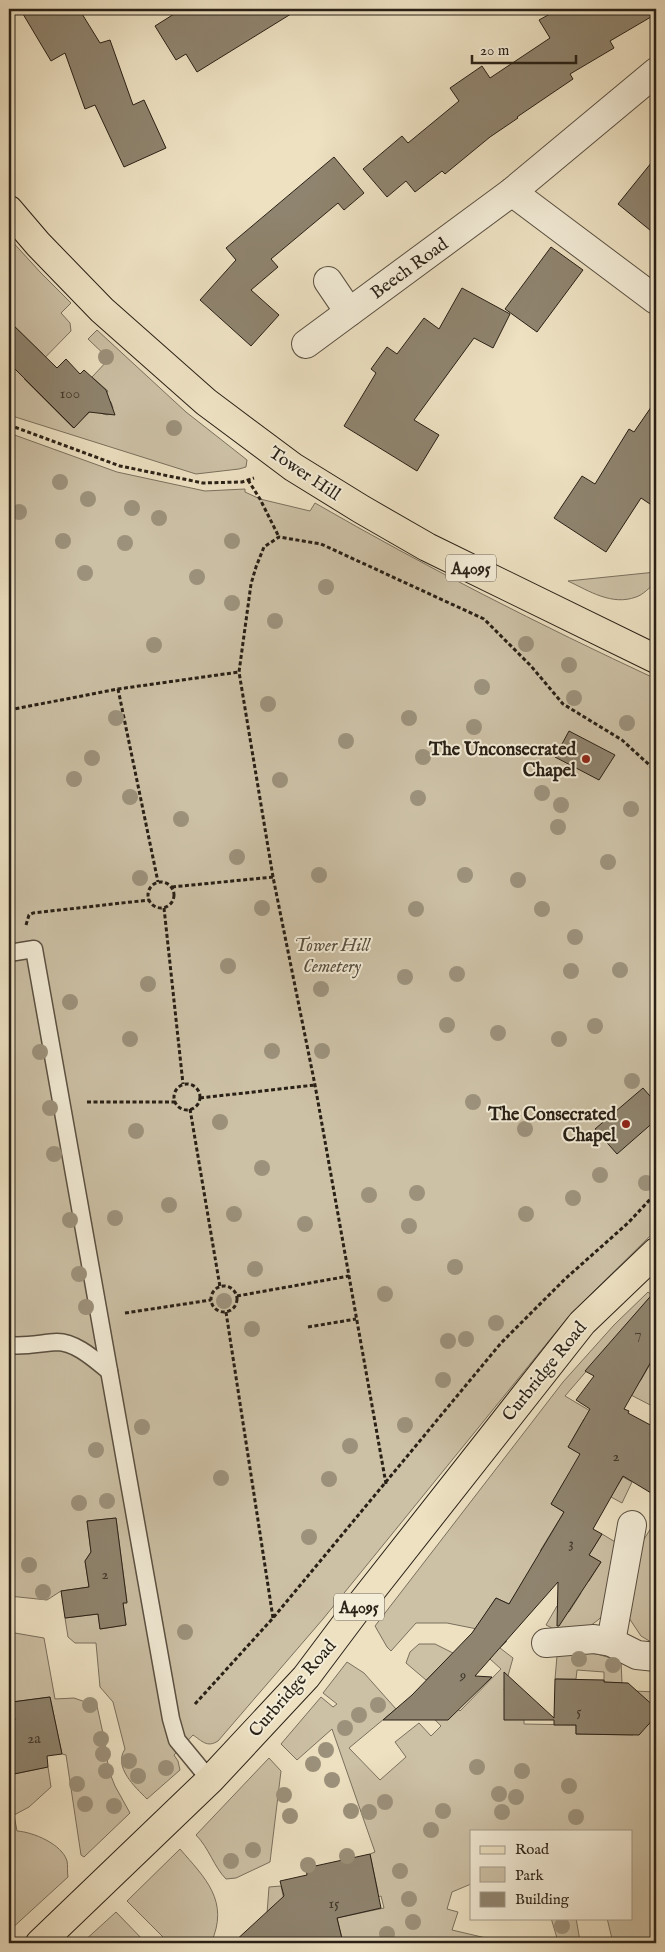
<svg xmlns="http://www.w3.org/2000/svg" width="665" height="1952" font-family="'IM FELL English',serif">
<style>
.green{fill:#ccc0a5;stroke:#7a705e}
.building{fill:#8f846f;stroke:#292016}
.lines{fill:none;stroke-linecap:round;stroke-linejoin:round}
.lane-casing{stroke:#5a5041;stroke-width:19}
.street-casing{stroke:#5a5041;stroke-width:30}
.primary-casing{stroke:#292016;stroke-width:30}
.path{stroke:#292016;stroke-width:3;stroke-dasharray:4 2.5;stroke-linecap:butt}
.lane{stroke:#f3ecd7;stroke-width:16}
.street{stroke:#f3ecd7;stroke-width:28}
.primary{stroke:#ede1c2;stroke-width:28}
.tree{fill:#9c917b}
.poi-dot{fill:#8f2418;stroke:#f3ecd7;stroke-width:2}
.labels{text-anchor:middle;stroke-width:4;stroke-linejoin:round;paint-order:stroke}
.number-label{font-size:15px;fill:#42392c}
.shield{fill:#f3ecd7;stroke:#665d50;stroke-width:1}
.shield-label{font-size:16px;font-weight:bold;fill:#292016}
.street-label{font-size:18px;fill:#292016;stroke:#f3ecd7}
.poi-label{font-size:18px;font-weight:bold;fill:#292016;stroke:#f3ecd7;text-anchor:end}
.park-label{font-size:18px;font-style:italic;fill:#5a5041;stroke:#f3ecd7}
</style>
<rect width="100%" height="100%" fill="#ede1c2"/>
<filter id="stains"><feTurbulence type="fractalNoise" baseFrequency=".004" numOctaves="4"/><feColorMatrix values="0 0 0 0 .2 0 0 0 0 .09 0 0 0 0 .02 0 0 0 .5 -.17"/></filter>
<radialGradient id="worn" r=".72"><stop offset=".6" stop-color="#630" stop-opacity="0"/><stop offset="1" stop-color="#630" stop-opacity=".3"/></radialGradient>
<!-- green -->
<g class="green">
<polygon points="9,238 41,273 71,303 61,313 70,323 71,331 24,379 73,428 95,407 103,414 108,415 113,408 111,402 104,397 108,391 92,377 109,359 88,339 97,330 186,412 242,456 247,460 246,467 239,469 196,474 9,415 9,363 22,376 43,354 9,321 9,275 10,273 9,271"/>
<path d="M 9,433 L 117,472 L 205,491 L 245,489 L 245,492 L 260,499 L 310,511 L 315,503 C 426,567 540,625 656,679 L 656,1230 L 569,1316 L 323,1619 L 218,1741 C 207,1748 202,1741 193,1735 L 174,1755 L 178,1761 L 180,1770 L 147,1799 C 135,1787 113,1767 125,1749 L 113,1702 L 100,1687 L 96,1643 L 75,1643 L 68,1637 L 65,1618 L 98,1614 L 100,1629 L 126,1625 L 123,1603 L 127,1602 L 116,1518 L 87,1521 L 91,1552 L 85,1561 L 89,1587 L 61,1591 L 47,1600 L 9,1596 Z"/>
<path d="M 656,572 L 655,583 C 650,587 643,595 636,597 C 612,606 589,591 568,581 Z"/>
<polygon points="648,1292 652,1295 565,1396 656,1450 656,1456 584,1419 568,1447 585,1456 576,1471 614,1491 623,1477 632,1482 622,1503 600,1491 565,1480 551,1504 564,1512 540,1551 589,1581 601,1562 589,1555 602,1534 622,1546 603,1615 598,1620 590,1626 556,1630 546,1625 557,1606 569,1612 581,1593 533,1566 509,1604 496,1598 478,1625 507,1641 500,1648 513,1658 504,1690 524,1698 524,1724 576,1725 576,1734 633,1735 633,1691 656,1692 656,1943 613,1943 607,1918 631,1918 631,1831 471,1831 471,1884 452,1892 447,1909 458,1912 452,1930 486,1938 507,1941 506,1943 339,1943 342,1938 337,1918 384,1908 381,1896 374,1898 378,1892 370,1854 375,1852 332,1729 297,1760 281,1744 321,1697 333,1707 337,1704 323,1693 347,1662 364,1673 396,1709 349,1748 380,1780 406,1757 395,1742 419,1723 431,1736 441,1726 415,1699 454,1706 460,1711 501,1669 490,1659 477,1629 447,1623 416,1623 391,1651 387,1647 375,1626 563,1382 614,1325"/>
<polygon points="653,1359 656,1361 656,1408 629,1394 641,1380"/>
<polygon points="656,1508 656,1645 641,1636 629,1618 641,1544 656,1520 650,1518"/>
<polygon points="9,1632 44,1638 55,1699 74,1698 97,1706 104,1738 109,1771 115,1786 130,1813 84,1857 81,1855 66,1755 62,1754 50,1697 12,1702 15,1720 9,1722"/>
<polygon points="419,1644 435,1644 453,1653 426,1680 406,1663 410,1652"/>
<polygon points="569,1652 597,1654 621,1661 622,1683 604,1682 604,1672 577,1670 576,1679 555,1679 557,1656"/>
<path d="M 269,1758 L 281,1771 L 270,1862 L 236,1878 L 226,1879 C 214,1867 209,1848 196,1835 Z"/>
<path d="M 48,1767 L 51,1787 L 29,1807 L 14,1815 L 17,1831 C 33,1832 62,1844 67,1861 C 68,1865 67,1872 68,1877 L 9,1931 L 9,1775 Z"/>
<path d="M 180,1849 C 205,1878 230,1901 211,1943 L 169,1943 L 127,1901 Z"/>
<polygon points="281,1886 291,1932 313,1928 317,1943 276,1943 264,1930 266,1927 269,1887"/>
<polygon points="116,1912 146,1943 82,1943"/>
<path d="M 551,1918 L 576,1918 L 580,1941 C 571,1944 566,1943 557,1938 Z"/>
</g>
<!-- building -->
<g class="building">
<polygon points="20,9 79,9 100,43 110,40 133,105 144,100 166,148 124,167 95,105 85,109 65,53 51,61"/>
<polygon points="182,9 299,9 197,72 186,54 176,60 155,26"/>
<polygon points="559,9 656,9 656,14 610,41 614,48 570,74 573,79 517,117 518,118 490,137 445,174 442,171 415,192 406,181 387,197 363,169 402,136 408,143 459,101 450,88 482,66 490,78 550,38 539,20"/>
<polygon points="334,157 364,193 344,210 338,203 271,259 278,267 251,290 279,315 251,346 200,300 236,260 226,248"/>
<polygon points="656,157 656,235 618,204"/>
<polygon points="551,247 583,270 537,332 505,309"/>
<polygon points="462,288 510,314 493,348 474,338 414,420 439,435 417,471 344,426 376,373 371,369 387,347 397,354 424,318 439,329"/>
<polygon points="9,321 57,368 66,359 80,374 84,370 106,390 115,415 89,412 74,428 9,363"/>
<polygon points="656,400 656,508 641,498 606,552 554,518 582,476 595,484 629,429 634,432"/>
<polygon points="569,731 615,755 599,780 555,757"/>
<polygon points="643,1088 656,1103 656,1120 617,1154 595,1129"/>
<polygon points="656,1290 656,1353 624,1409 629,1411 628,1413 656,1428 656,1496 623,1476 593,1529 602,1534 589,1555 601,1562 559,1626 557,1626 558,1582 475,1676 492,1677 448,1720 383,1720 412,1695 472,1633 496,1598 509,1604 564,1512 551,1504 580,1454 568,1447 590,1409 576,1400 594,1376 585,1371"/>
<polygon points="116,1518 127,1603 123,1603 126,1625 100,1629 98,1614 65,1618 61,1591 89,1587 85,1561 91,1552 87,1521"/>
<polygon points="504,1672 554,1718 555,1679 604,1680 604,1682 628,1683 656,1708 656,1716 639,1735 576,1734 576,1725 554,1725 554,1720 504,1720"/>
<polygon points="50,1697 62,1754 47,1756 48,1767 9,1775 9,1722 15,1720 12,1702"/>
<polygon points="370,1854 381,1908 337,1918 343,1943 233,1943 284,1896 280,1881 307,1875 306,1868"/>
</g>
<g class="lines">
<defs>
<g id="lane">
<polyline points="9,953 34,949 171,1719 177,1740 210,1780"/>
<path d="M 9,1345 C 25,1347 41,1343 57,1342 C 76,1342 95,1360 109,1371"/>
</g>
<g id="street">
<polyline points="512,192 656,300"/>
<polyline points="328,281 349,312"/>
<polyline points="306,344 512,192 656,72"/>
<polyline points="611,1642 632,1525"/>
<polyline points="546,1643 594,1639 611,1642 637,1655 656,1657"/>
</g>
<g id="primary">
<polyline points="9,210 38,244 102,310 206,402 293,467 361,509 427,547 656,659"/>
<polyline points="40,1943 210,1780 306,1677 357,1609 582,1323 656,1252"/>
</g>
</defs>
<!-- lane casing -->
<use href="#lane" class="lane-casing"/>
<!-- street casing -->
<use href="#street" class="street-casing"/>
<!-- primary casing -->
<use href="#primary" class="primary-casing"/>
<!-- path -->
<g class="path">
<polyline points="9,425 120,466 203,483 242,482 254,478"/>
<polyline points="248,480 260,499 279,537"/>
<polyline points="118,689 158,882"/>
<polyline points="9,710 118,689 239,672"/>
<circle cx="161" cy="895" r="13"/>
<polyline points="172,887 273,877"/>
<polyline points="164,908 183,1084"/>
<polyline points="26,925 29,915 33,913 149,900"/>
<circle cx="187" cy="1097" r="13"/>
<polyline points="200,1098 315,1085"/>
<polyline points="87,1102 175,1102"/>
<polyline points="190,1109 220,1287"/>
<circle cx="224" cy="1299" r="13"/>
<polyline points="237,1296 349,1276"/>
<polyline points="226,1312 273,1618"/>
<polyline points="125,1313 211,1300"/>
<polyline points="308,1327 356,1319"/>
<polyline points="386,1484 315,1085 273,877 239,672 251,584 256,567 264,547 279,537 321,544 484,619 531,666 563,704 622,740 656,771"/>
<polyline points="195,1704 273,1618 501,1343 565,1279 628,1223 656,1193"/>
</g>
<!-- lane -->
<use href="#lane" class="lane"/>
<!-- street -->
<use href="#street" class="street"/>
<!-- primary -->
<use href="#primary" class="primary"/>
</g>
<!-- trees -->
<g class="tree">
<circle cx="106" cy="357" r="8"/>
<circle cx="174" cy="428" r="8"/>
<circle cx="60" cy="482" r="8"/>
<circle cx="88" cy="499" r="8"/>
<circle cx="132" cy="508" r="8"/>
<circle cx="19" cy="512" r="8"/>
<circle cx="159" cy="518" r="8"/>
<circle cx="63" cy="541" r="8"/>
<circle cx="232" cy="541" r="8"/>
<circle cx="125" cy="543" r="8"/>
<circle cx="85" cy="573" r="8"/>
<circle cx="197" cy="577" r="8"/>
<circle cx="326" cy="587" r="8"/>
<circle cx="232" cy="603" r="8"/>
<circle cx="275" cy="621" r="8"/>
<circle cx="526" cy="644" r="8"/>
<circle cx="154" cy="645" r="8"/>
<circle cx="569" cy="665" r="8"/>
<circle cx="482" cy="687" r="8"/>
<circle cx="574" cy="698" r="8"/>
<circle cx="268" cy="704" r="8"/>
<circle cx="116" cy="718" r="8"/>
<circle cx="409" cy="718" r="8"/>
<circle cx="627" cy="723" r="8"/>
<circle cx="474" cy="727" r="8"/>
<circle cx="346" cy="741" r="8"/>
<circle cx="423" cy="757" r="8"/>
<circle cx="92" cy="758" r="8"/>
<circle cx="74" cy="779" r="8"/>
<circle cx="280" cy="780" r="8"/>
<circle cx="542" cy="793" r="8"/>
<circle cx="130" cy="797" r="8"/>
<circle cx="418" cy="798" r="8"/>
<circle cx="561" cy="805" r="8"/>
<circle cx="631" cy="809" r="8"/>
<circle cx="181" cy="819" r="8"/>
<circle cx="558" cy="827" r="8"/>
<circle cx="237" cy="857" r="8"/>
<circle cx="608" cy="862" r="8"/>
<circle cx="319" cy="875" r="8"/>
<circle cx="465" cy="875" r="8"/>
<circle cx="140" cy="878" r="8"/>
<circle cx="518" cy="880" r="8"/>
<circle cx="262" cy="908" r="8"/>
<circle cx="416" cy="909" r="8"/>
<circle cx="542" cy="909" r="8"/>
<circle cx="575" cy="937" r="8"/>
<circle cx="228" cy="966" r="8"/>
<circle cx="620" cy="970" r="8"/>
<circle cx="571" cy="971" r="8"/>
<circle cx="457" cy="974" r="8"/>
<circle cx="405" cy="977" r="8"/>
<circle cx="148" cy="984" r="8"/>
<circle cx="321" cy="989" r="8"/>
<circle cx="70" cy="1002" r="8"/>
<circle cx="447" cy="1025" r="8"/>
<circle cx="595" cy="1026" r="8"/>
<circle cx="498" cy="1033" r="8"/>
<circle cx="130" cy="1039" r="8"/>
<circle cx="559" cy="1039" r="8"/>
<circle cx="272" cy="1051" r="8"/>
<circle cx="322" cy="1051" r="8"/>
<circle cx="40" cy="1052" r="8"/>
<circle cx="632" cy="1081" r="8"/>
<circle cx="473" cy="1102" r="8"/>
<circle cx="50" cy="1108" r="8"/>
<circle cx="220" cy="1122" r="8"/>
<circle cx="525" cy="1129" r="8"/>
<circle cx="136" cy="1131" r="8"/>
<circle cx="54" cy="1154" r="8"/>
<circle cx="262" cy="1168" r="8"/>
<circle cx="600" cy="1175" r="8"/>
<circle cx="646" cy="1183" r="8"/>
<circle cx="417" cy="1193" r="8"/>
<circle cx="369" cy="1195" r="8"/>
<circle cx="573" cy="1198" r="8"/>
<circle cx="169" cy="1205" r="8"/>
<circle cx="234" cy="1214" r="8"/>
<circle cx="526" cy="1214" r="8"/>
<circle cx="115" cy="1218" r="8"/>
<circle cx="70" cy="1220" r="8"/>
<circle cx="305" cy="1224" r="8"/>
<circle cx="409" cy="1226" r="8"/>
<circle cx="455" cy="1267" r="8"/>
<circle cx="255" cy="1269" r="8"/>
<circle cx="79" cy="1274" r="8"/>
<circle cx="385" cy="1294" r="8"/>
<circle cx="224" cy="1301" r="8"/>
<circle cx="86" cy="1307" r="8"/>
<circle cx="496" cy="1323" r="8"/>
<circle cx="252" cy="1329" r="8"/>
<circle cx="466" cy="1339" r="8"/>
<circle cx="448" cy="1341" r="8"/>
<circle cx="443" cy="1380" r="8"/>
<circle cx="405" cy="1425" r="8"/>
<circle cx="142" cy="1427" r="8"/>
<circle cx="350" cy="1446" r="8"/>
<circle cx="96" cy="1450" r="8"/>
<circle cx="221" cy="1478" r="8"/>
<circle cx="329" cy="1479" r="8"/>
<circle cx="107" cy="1501" r="8"/>
<circle cx="79" cy="1503" r="8"/>
<circle cx="309" cy="1537" r="8"/>
<circle cx="29" cy="1565" r="8"/>
<circle cx="43" cy="1592" r="8"/>
<circle cx="185" cy="1632" r="8"/>
<circle cx="579" cy="1659" r="8"/>
<circle cx="613" cy="1665" r="8"/>
<circle cx="90" cy="1705" r="8"/>
<circle cx="378" cy="1705" r="8"/>
<circle cx="359" cy="1715" r="8"/>
<circle cx="345" cy="1728" r="8"/>
<circle cx="101" cy="1739" r="8"/>
<circle cx="326" cy="1750" r="8"/>
<circle cx="103" cy="1754" r="8"/>
<circle cx="129" cy="1761" r="8"/>
<circle cx="313" cy="1764" r="8"/>
<circle cx="477" cy="1767" r="8"/>
<circle cx="166" cy="1768" r="8"/>
<circle cx="106" cy="1771" r="8"/>
<circle cx="522" cy="1771" r="8"/>
<circle cx="138" cy="1776" r="8"/>
<circle cx="332" cy="1780" r="8"/>
<circle cx="77" cy="1784" r="8"/>
<circle cx="569" cy="1786" r="8"/>
<circle cx="499" cy="1794" r="8"/>
<circle cx="284" cy="1795" r="8"/>
<circle cx="516" cy="1797" r="8"/>
<circle cx="385" cy="1802" r="8"/>
<circle cx="85" cy="1804" r="8"/>
<circle cx="114" cy="1806" r="8"/>
<circle cx="351" cy="1811" r="8"/>
<circle cx="443" cy="1811" r="8"/>
<circle cx="369" cy="1812" r="8"/>
<circle cx="502" cy="1812" r="8"/>
<circle cx="290" cy="1816" r="8"/>
<circle cx="576" cy="1817" r="8"/>
<circle cx="431" cy="1830" r="8"/>
<circle cx="253" cy="1850" r="8"/>
<circle cx="347" cy="1856" r="8"/>
<circle cx="231" cy="1861" r="8"/>
<circle cx="308" cy="1865" r="8"/>
<circle cx="400" cy="1871" r="8"/>
<circle cx="409" cy="1899" r="8"/>
<circle cx="413" cy="1922" r="8"/>
<circle cx="562" cy="1926" r="8"/>
<circle cx="387" cy="1934" r="8"/>
</g>
<!-- markers -->
<g class="poi-dot">
<circle cx="586" cy="759" r="5"/>
<circle cx="626" cy="1124" r="5"/>
</g>
<g class="labels">
<!-- number labels -->
<g class="number-label">
<text x="70" y="398">100</text>
<text x="638" y="1338">7</text>
<text x="616" y="1461">2</text>
<text x="571" y="1548">3</text>
<text x="105" y="1579">2</text>
<text x="463" y="1680">9</text>
<text x="579" y="1716">5</text>
<text x="34" y="1743">2a</text>
<text x="334" y="1908">15</text>
</g>
<!-- shield labels -->
<g class="shield">
<rect x="446" y="554.5" width="50" height="27" rx="4"/>
<rect x="334" y="1593.5" width="50" height="27" rx="4"/>
</g>
<g class="shield-label">
<text x="471" y="574">A4095</text>
<text x="359" y="1613">A4095</text>
</g>
<!-- street labels -->
<g class="street-label">
<text transform="translate(409 268) rotate(-36)" y="6">Beech Road</text>
<text transform="translate(305 473) rotate(34)" y="6">Tower Hill</text>
<text transform="translate(544 1371) rotate(-51)" y="6">Curbridge Road</text>
<text transform="translate(292 1688) rotate(-49)" y="6">Curbridge Road</text>
</g>
<!-- poi labels -->
<g class="poi-label">
<text x="576" y="755">The Unconsecrated<tspan x="576" dy="21">Chapel</tspan></text>
<text x="616" y="1120">The Consecrated<tspan x="616" dy="21">Chapel</tspan></text>
</g>
<!-- park labels -->
<g class="park-label">
<text x="332" y="951">Tower Hill<tspan x="332" dy="21">Cemetery</tspan></text>
</g>
</g>
<!-- margin -->
<rect width="665" height="1952" fill="none" stroke="#ede1c2" stroke-width="30"/>
<rect x="10" y="10" width="645" height="1932" fill="none" stroke="#292016" stroke-width="2.5"/>
<rect x="15" y="15" width="635" height="1922" fill="none" stroke="#292016"/>
<!-- legend -->
<rect x="470" y="1830" width="162" height="90" fill="#f3ecd7" stroke="#a29a8a"/>
<rect x="480" y="1846" width="25" height="8" fill="#ede1c2" stroke="#a29a8a"/>
<text x="515" y="1854" font-size="15" fill="#292016">Road</text>
<rect x="480" y="1867" width="25" height="15" fill="#ccc0a5" stroke="#a29a8a"/>
<text x="515" y="1880" font-size="15" fill="#292016">Park</text>
<rect x="480" y="1892" width="25" height="15" fill="#8f846f" stroke="#a29a8a"/>
<text x="515" y="1904" font-size="15" fill="#292016">Building</text>
<!-- scale -->
<path d="M472 55v8h104v-8" fill="none" stroke="#292016" stroke-width="2.5"/>
<text x="480" y="55" font-size="15" fill="#292016" stroke="#f3ecd7" stroke-width="4" paint-order="stroke">20 m</text>
<rect width="100%" height="100%" filter="url(#stains)"/>
<rect width="100%" height="100%" fill="url(#worn)"/>
</svg>
